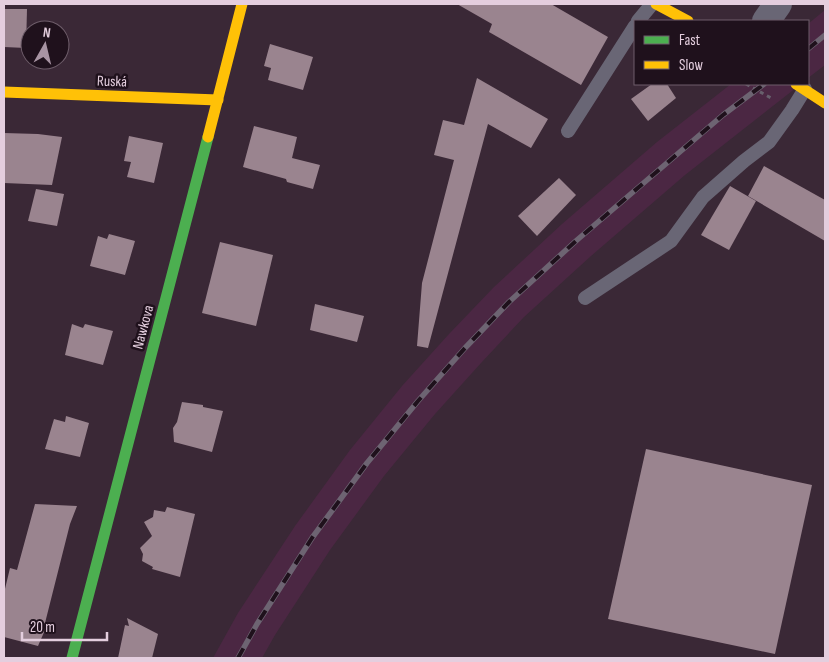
<svg xmlns="http://www.w3.org/2000/svg" width="829" height="662" font-family="'Sofia Sans Condensed',sans-serif">
<style>
.built{fill:#4b2743}
.building{fill:#9a848f}
.lines{fill:none;stroke-linecap:round;stroke-linejoin:round}
.path{stroke:#68606d;stroke-width:3;stroke-dasharray:4 4;stroke-linecap:butt}
.lane{stroke:#696675;stroke-width:14}
.street{stroke:#696675;stroke-width:28}
.fast{stroke:#4caf50;stroke-width:11}
.slow{stroke:#ffc107;stroke-width:11}
.rail-casing{stroke:#6d6472;stroke-width:5.5}
.rail{stroke:#1f111c;stroke-width:4;stroke-dasharray:11;stroke-linecap:butt}
.labels{text-anchor:middle;stroke-width:5;stroke-linejoin:round;paint-order:stroke}
.street-label{font-size:15px;fill:#e4cede;stroke:#1f111c}
</style>
<rect width="100%" height="100%" fill="#3a2836"/>
<!-- built -->
<g class="built">
<polygon points="825,10 825,65 808,78 808,24"/>
<polygon points="731,84 801,84 685,175 591,256 524,317 481,363 435,414 384,476 330,550 275,635 262,658 213,658 238,613 295,526 350,450 402,386 449,334 494,287 562,224 657,142"/>
</g>
<!-- building -->
<g class="building">
<polygon points="457,4 551,4 608,37 581,85 489,32 492,24"/>
<polygon points="4,9 27,9 26,48 4,47"/>
<polygon points="270,44 313,57 303,90 268,80 271,68 264,66"/>
<polygon points="477,78 548,119 531,148 488,124 428,348 417,346 422,283 454,160 434,155 443,120 464,125"/>
<polygon points="652,84 667,84 676,98 648,121 631,99"/>
<polygon points="254,126 297,137 292,158 320,165 313,189 287,182 286,179 243,167"/>
<polygon points="4,133 38,134 62,137 52,185 4,183"/>
<polygon points="129,136 163,143 154,183 127,177 131,162 124,161"/>
<polygon points="764,166 825,200 825,241 748,196"/>
<polygon points="559,178 576,195 537,236 518,216"/>
<polygon points="730,186 756,201 729,250 701,235"/>
<polygon points="36,189 64,194 57,226 28,221"/>
<polygon points="109,234 135,241 125,275 90,266 98,236 107,239"/>
<polygon points="220,242 273,255 256,326 202,313"/>
<polygon points="315,304 364,316 357,342 310,330"/>
<polygon points="72,324 83,328 85,324 113,331 103,365 65,355"/>
<polygon points="182,402 203,405 203,407 223,411 212,452 174,442 173,428 177,422"/>
<polygon points="66,416 89,423 80,457 45,449 54,419 65,422"/>
<polygon points="646,449 812,485 775,654 608,619"/>
<polygon points="35,504 77,506 70,524 44,627 45,630 38,646 4,637 4,593 10,568 17,570"/>
<polygon points="167,507 195,514 180,577 152,569 153,567 142,561 143,554 140,548 152,536 144,522 153,517 154,510 165,512"/>
<polygon points="127,618 158,634 152,658 118,658 125,625 129,626"/>
</g>
<g class="lines">
<!-- path -->
<polyline class="path" points="746,84 771,98"/>
<!-- lane -->
<g class="lane">
<polyline points="638,21 652,4"/>
<polyline points="568,131 635,26"/>
<polyline points="585,298 671,241 703,197 744,161 769,142 792,110 805,89"/>
</g>
<!-- street -->
<polyline class="street" points="766,21 778,4"/>
<!-- fast -->
<polyline class="fast" points="72,658 208,137"/>
<!-- slow -->
<g class="slow">
<polyline points="656,4 688,21"/>
<polyline points="796,84 825,103"/>
<polyline points="4,92 218,100"/>
<polyline points="208,137 242,4"/>
</g>
<defs>
<g id="rail">
<polyline points="808,49 825,35"/>
<polyline points="238,658 257,624 312,538 367,463 418,401 465,348 509,302 577,240 723,115 764,84"/>
</g>
</defs>
<!-- rail casing -->
<use href="#rail" class="rail-casing"/>
<!-- rail -->
<use href="#rail" class="rail"/>
</g>
<g class="labels">
<!-- street labels -->
<g class="street-label">
<text transform="translate(112 81) rotate(2)" y="5">Ruská</text>
<text transform="translate(143 327) rotate(-75)" y="5">Nawkova</text>
</g>
</g>
<!-- border -->
<rect width="829" height="662" fill="none" stroke="#e4cede" stroke-width="10"/>
<!-- legend -->
<rect x="634" y="20" width="175" height="65" fill="#1f111c" stroke="#6e5d6a"/>
<rect x="644" y="36" width="25" height="8" fill="#4caf50" stroke="#6e5d6a"/>
<text x="679" y="45" font-size="15" fill="#e4cede">Fast</text>
<rect x="644" y="61" width="25" height="8" fill="#ffc107" stroke="#6e5d6a"/>
<text x="679" y="70" font-size="15" fill="#e4cede">Slow</text>
<!-- north arrow -->
<g transform="translate(45 45) rotate(8)"><circle r="24" fill="#1f111c" stroke="#6e5d6a"/>
<path d="M0-4L9 19L0 12L-9 19Z" fill="#a894a3"/>
<text y="-8" font-size="14" font-weight="bold" text-anchor="middle" fill="#e4cede">N</text>
</g>
<!-- scale -->
<path d="M22 632v8h85v-8" fill="none" stroke="#e4cede" stroke-width="2.5"/>
<text x="30" y="632" font-size="15" fill="#e4cede" stroke="#1f111c" stroke-width="4" paint-order="stroke">20 m</text>
</svg>
